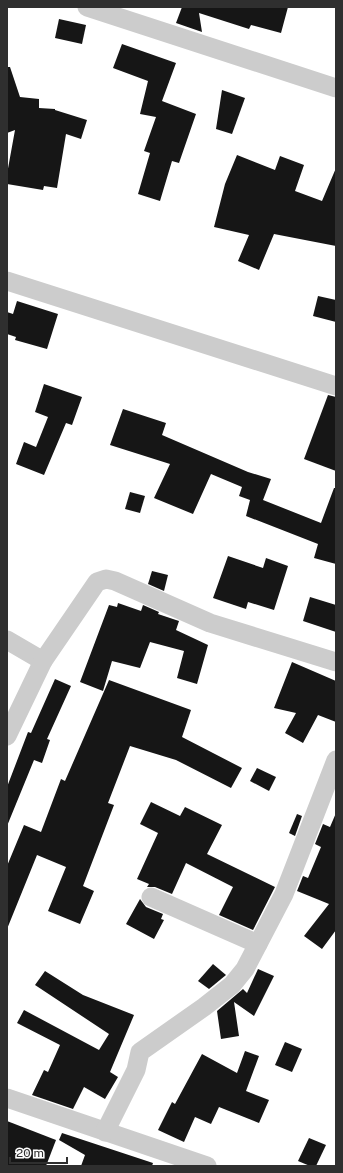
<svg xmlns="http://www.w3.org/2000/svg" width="343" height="1173" font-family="'Public Sans',sans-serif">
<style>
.building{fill:#161616}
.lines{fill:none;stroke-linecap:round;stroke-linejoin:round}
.minor{stroke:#ccc;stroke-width:19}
</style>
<rect width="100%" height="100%" fill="#fff"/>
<!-- building -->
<g class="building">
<polygon points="182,7 288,7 281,33 251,25 249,29 199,13 202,32 176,23"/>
<polygon points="59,19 86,25 82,44 55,38"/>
<polygon points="122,44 176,63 162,101 196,114 179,163 172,161 160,201 138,194 150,153 144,151 156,117 140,114 148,81 113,68"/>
<polygon points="7,67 10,67 20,97 39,99 39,108 55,109 55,110 87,120 81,139 66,134 57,188 44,186 43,190 7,184 7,174 15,130 7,133"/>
<polygon points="222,90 245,98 232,134 216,129"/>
<polygon points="237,155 275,170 280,156 304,165 295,191 322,201 336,168 336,246 274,234 259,270 238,261 249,235 214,227 225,184"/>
<polygon points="318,296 336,300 336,322 313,316"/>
<polygon points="17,301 58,314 47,349 15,340 16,337 7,334 7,312 13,314"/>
<polygon points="44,384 82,397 72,425 66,423 44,475 16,464 24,442 36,447 48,417 35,412"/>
<polygon points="328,395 336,397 336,471 304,459"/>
<polygon points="123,409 166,423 162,435 248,472 271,479 263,500 321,523 334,488 336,488 336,564 314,558 318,544 246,516 250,500 239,496 242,487 211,474 193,514 154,498 170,464 110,445"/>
<polygon points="130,492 145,496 140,513 125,509"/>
<polygon points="228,556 263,568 266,558 288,566 274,610 248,602 246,609 213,598"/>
<polygon points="152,571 168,575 164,591 148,584"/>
<polygon points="310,597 336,605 336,632 303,621"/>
<polygon points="118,603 141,611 143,605 159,612 158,614 179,621 176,630 208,645 197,684 177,678 184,651 150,642 140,668 112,661 103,691 80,682 109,605 117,607"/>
<polygon points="292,662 336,681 336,722 318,715 303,743 285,733 296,713 274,708"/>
<polygon points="55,679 71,686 47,739 50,740 42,763 34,760 7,826 7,787 28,732 31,733"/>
<polygon points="109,680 191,710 182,737 242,768 231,788 176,760 130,746 108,803 114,805 83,886 94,891 80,924 48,911 66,867 37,855 7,929 7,866 24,825 41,832 61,779 65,781"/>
<polygon points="257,768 276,777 269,791 250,781"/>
<polygon points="151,802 180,816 185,807 222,825 207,854 275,887 253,930 219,915 233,887 186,863 172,894 155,887 147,887 149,884 137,879 158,833 140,824"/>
<polygon points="336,813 336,930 322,949 304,936 329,904 297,891 303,876 308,878 321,847 315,844 323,824 330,827"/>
<polygon points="297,814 302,816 295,836 289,833"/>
<polygon points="140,899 146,907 163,914 161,919 164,920 154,939 126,924"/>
<polygon points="213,964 226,975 209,989 198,981"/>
<polygon points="258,969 274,976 254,1016 234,1002 239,1036 221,1039 217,1011 243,989 247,993"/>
<polygon points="45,971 83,995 134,1015 110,1072 118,1077 105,1099 84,1087 73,1109 32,1095 44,1070 48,1072 60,1045 17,1023 24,1010 99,1050 109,1034 35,985"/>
<polygon points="285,1042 302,1049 292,1072 275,1065"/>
<polygon points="245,1051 259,1056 246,1091 269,1100 259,1123 219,1107 211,1124 195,1117 184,1142 158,1130 172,1102 175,1104 202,1054 237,1073"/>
<polygon points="7,1121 56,1140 46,1166 7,1166"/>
<polygon points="62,1133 153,1163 152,1166 81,1166 85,1155 59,1140"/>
<polygon points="309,1138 326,1145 316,1166 310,1166 298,1161"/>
</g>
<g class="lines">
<!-- minor -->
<g class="minor">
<polyline points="87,7 336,88"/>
<polyline points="7,281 336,386"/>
<polyline points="7,640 43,661"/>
<polyline points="7,736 43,661 97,582 106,579 115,581 210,623 336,662"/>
<polyline points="151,897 258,944"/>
<polyline points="7,1098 207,1166"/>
<polyline points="105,1132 136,1070 140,1052 204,1007 232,985 245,969 284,894 336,760"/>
</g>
</g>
<!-- border -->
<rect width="343" height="1173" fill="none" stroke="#2f2f2f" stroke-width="16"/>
<!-- scale -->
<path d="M10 1157v6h57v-6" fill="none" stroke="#2f2f2f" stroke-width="2"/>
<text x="16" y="1157" font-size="12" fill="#2f2f2f" stroke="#ffffff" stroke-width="3" paint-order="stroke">20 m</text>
</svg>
